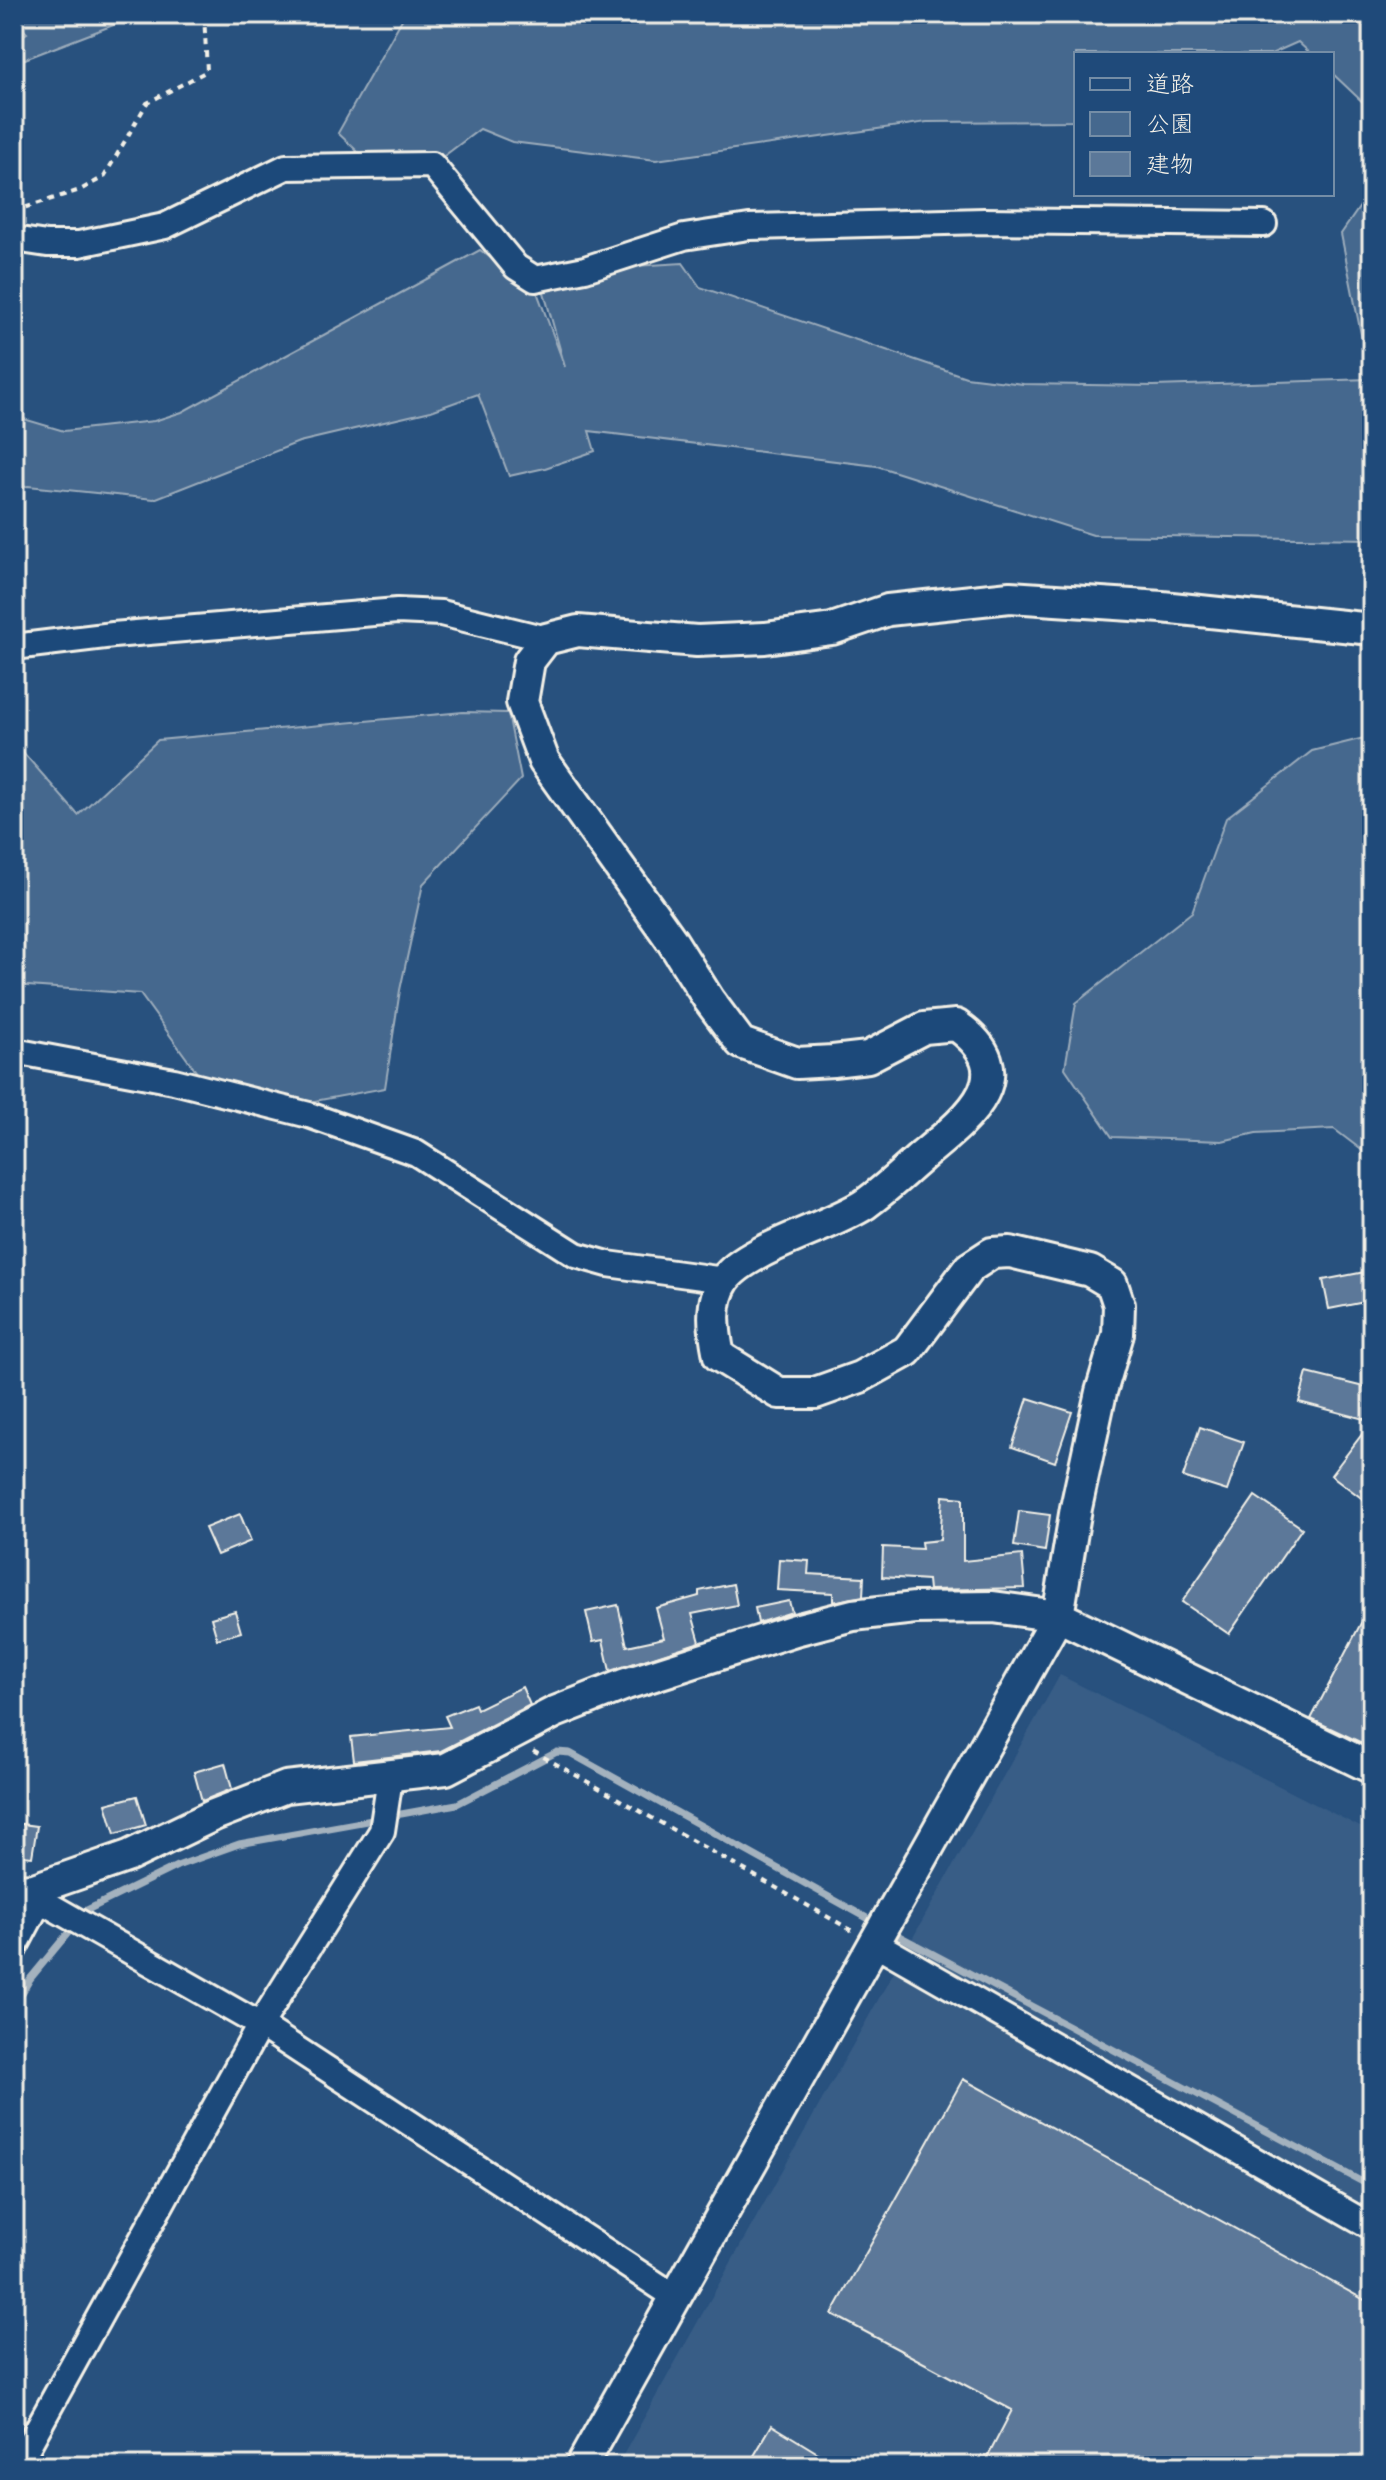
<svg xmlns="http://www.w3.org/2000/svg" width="1386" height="2480" font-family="Caveat,'Klee One',sans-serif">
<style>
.built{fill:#375d86}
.green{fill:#45688e;stroke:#9cacbb;stroke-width:2}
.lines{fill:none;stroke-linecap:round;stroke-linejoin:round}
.stream{stroke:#a4b2be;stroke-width:7}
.building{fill:#5b7899;stroke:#f4f1e8;stroke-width:2}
.minor-casing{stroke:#f4f1e8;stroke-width:30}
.tertiary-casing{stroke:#f4f1e8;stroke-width:36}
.path{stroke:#f4f1e8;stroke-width:4;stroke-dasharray:6 6;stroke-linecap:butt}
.minor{stroke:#1f4a7a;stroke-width:24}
.tertiary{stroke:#1f4a7a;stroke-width:30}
</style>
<rect width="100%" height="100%" fill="#28517e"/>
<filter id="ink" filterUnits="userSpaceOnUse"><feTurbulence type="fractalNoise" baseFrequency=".0125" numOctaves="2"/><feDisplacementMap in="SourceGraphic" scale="16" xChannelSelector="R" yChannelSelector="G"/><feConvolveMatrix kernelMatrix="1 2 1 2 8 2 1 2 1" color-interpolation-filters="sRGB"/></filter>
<g filter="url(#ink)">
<!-- built -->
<polygon class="built" points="1060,1675 1372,1833 1372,2466 617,2466"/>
<!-- green -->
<g class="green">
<polygon points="14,14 142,14 17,62 14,41 27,33 19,25 14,33"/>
<polygon points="405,14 1372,14 1372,111 1332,73 1332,54 1311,54 1298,42 1271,54 1076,54 1076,121 927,122 656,160 512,142 480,129 432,165 373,166 338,133"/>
<polygon points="1372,189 1372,539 1093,535 877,466 589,431 595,451 545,468 509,476 478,394 431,411 299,442 154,499 28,486 14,490 14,416 64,431 154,421 182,412 480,250 537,292 565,367 540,278 585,269 683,263 700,287 966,377 1023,384 1154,386 1370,379 1341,234"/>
<polygon points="463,712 508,713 521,779 423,884 400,990 385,1088 304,1103 211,1092 140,994 14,985 14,742 78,815 158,740"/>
<polygon points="1372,736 1372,1158 1334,1129 1256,1133 1222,1141 1112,1137 1065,1068 1076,1003 1192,912 1226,818 1312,751"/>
</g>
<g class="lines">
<!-- stream -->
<g class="stream">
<polyline points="390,1816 457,1804 557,1752 570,1753 876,1923"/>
<polyline points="890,1931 1372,2187"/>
<polyline points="14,2007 30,1979 87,1910 177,1866 239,1844 378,1819"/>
</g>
</g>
<!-- building -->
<g class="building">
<polygon points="1365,1272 1370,1301 1329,1309 1323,1280"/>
<polygon points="1307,1373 1372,1389 1372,1506 1331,1475 1372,1421 1299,1402"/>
<polygon points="1028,1398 1072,1412 1055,1462 1012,1447"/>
<polygon points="1200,1427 1244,1442 1227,1491 1183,1477"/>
<polygon points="943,1496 963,1498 963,1561 1022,1555 1025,1588 929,1590 928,1580 882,1577 883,1547 922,1549 921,1542 940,1540"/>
<polygon points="1255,1496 1302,1528 1229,1634 1182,1602"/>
<polygon points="1019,1511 1050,1515 1045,1551 1014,1546"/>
<polygon points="240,1514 251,1541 217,1555 205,1528"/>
<polygon points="779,1559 809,1561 808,1574 864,1577 863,1596 833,1602 833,1593 777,1590"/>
<polygon points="733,1584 737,1605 692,1614 700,1642 610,1671 603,1640 593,1642 586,1612 618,1605 627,1646 664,1638 656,1608 699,1596 699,1591"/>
<polygon points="789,1601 792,1612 758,1623 755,1608"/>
<polygon points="1372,1602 1372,1724 1362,1743 1311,1719"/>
<polygon points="235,1611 241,1632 217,1639 211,1618"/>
<polygon points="522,1687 530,1705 441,1751 354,1761 351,1737 450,1727 445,1716 475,1704 477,1709"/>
<polygon points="225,1763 232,1789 202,1801 194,1772"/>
<polygon points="137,1796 146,1825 115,1834 106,1804"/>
<polygon points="14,1823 37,1826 32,1857 14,1855"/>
<polygon points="963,2079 1372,2304 1372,2466 983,2466 1012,2410 832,2314"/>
<polygon points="772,2425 839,2466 748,2466"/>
</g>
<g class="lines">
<defs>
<g id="minor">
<polyline points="14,239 47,244 79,244 165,226 286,167 432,165 516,267 535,279 585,269 684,237 749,227 984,221 1264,224"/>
<polyline points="14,647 113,635 397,611 441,613 546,639"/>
<polyline points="14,1051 174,1081 309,1115 416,1153 576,1255 608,1264 724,1280"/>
<polyline points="34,1889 40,1900 260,2025 674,2296"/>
<polyline points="873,1942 1372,2227"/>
<polyline points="14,1949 40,1900"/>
<polyline points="17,2466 260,2025 382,1831 390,1778"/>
</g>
<g id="tertiary">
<polyline points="14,1890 34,1889 129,1856 214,1815 286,1787 446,1769 555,1712 626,1684 795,1630 853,1615 915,1608 993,1607 1058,1616 1372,1768"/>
<path d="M 581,2466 L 1058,1616 L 1076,1508 L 1101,1392 L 1118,1334 L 1119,1305 L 1112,1284 L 1090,1271 L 1010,1252 L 992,1253 L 969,1268 L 907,1351 L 860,1377 L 815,1393 L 779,1393 L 719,1356 C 714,1331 709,1302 725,1279 C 748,1248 831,1227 865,1204 C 885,1190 904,1172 922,1156 C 967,1119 1026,1074 956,1025 L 924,1028 L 868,1057 L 833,1061 L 797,1063 L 741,1043 L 709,1000 L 672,941 L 544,761 L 522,702 L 529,661 L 546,639 L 578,631 L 697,641 L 765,638 L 832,629 L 888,610 L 1010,597 L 1162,607 L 1372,629"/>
</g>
</defs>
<!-- minor casing -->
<use href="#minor" class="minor-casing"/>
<!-- tertiary casing -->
<use href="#tertiary" class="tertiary-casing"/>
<!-- path -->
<g class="path">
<polyline points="14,211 80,190 104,177 147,103 207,71 204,14"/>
<polyline points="533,1751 853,1931"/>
</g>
<!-- minor -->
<use href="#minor" class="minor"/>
<!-- tertiary -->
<use href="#tertiary" class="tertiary"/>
</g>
</g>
<!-- margin -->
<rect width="1386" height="2480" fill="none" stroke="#1f4a7a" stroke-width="48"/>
<rect x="24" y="24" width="1338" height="2432" fill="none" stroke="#f4f1e8" stroke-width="3" filter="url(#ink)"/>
<!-- legend -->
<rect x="1074" y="52" width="260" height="144" fill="#1f4a7a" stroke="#748da6" stroke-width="2"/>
<rect x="1090" y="78" width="40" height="12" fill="#1f4a7a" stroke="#748da6" stroke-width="2"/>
<text x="1146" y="92" font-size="24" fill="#f4f1e8">道路</text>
<rect x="1090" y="112" width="40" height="24" fill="#45688e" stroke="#748da6" stroke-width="2"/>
<text x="1146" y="132" font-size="24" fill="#f4f1e8">公園</text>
<rect x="1090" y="152" width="40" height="24" fill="#5b7899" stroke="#748da6" stroke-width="2"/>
<text x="1146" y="172" font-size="24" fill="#f4f1e8">建物</text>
</svg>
